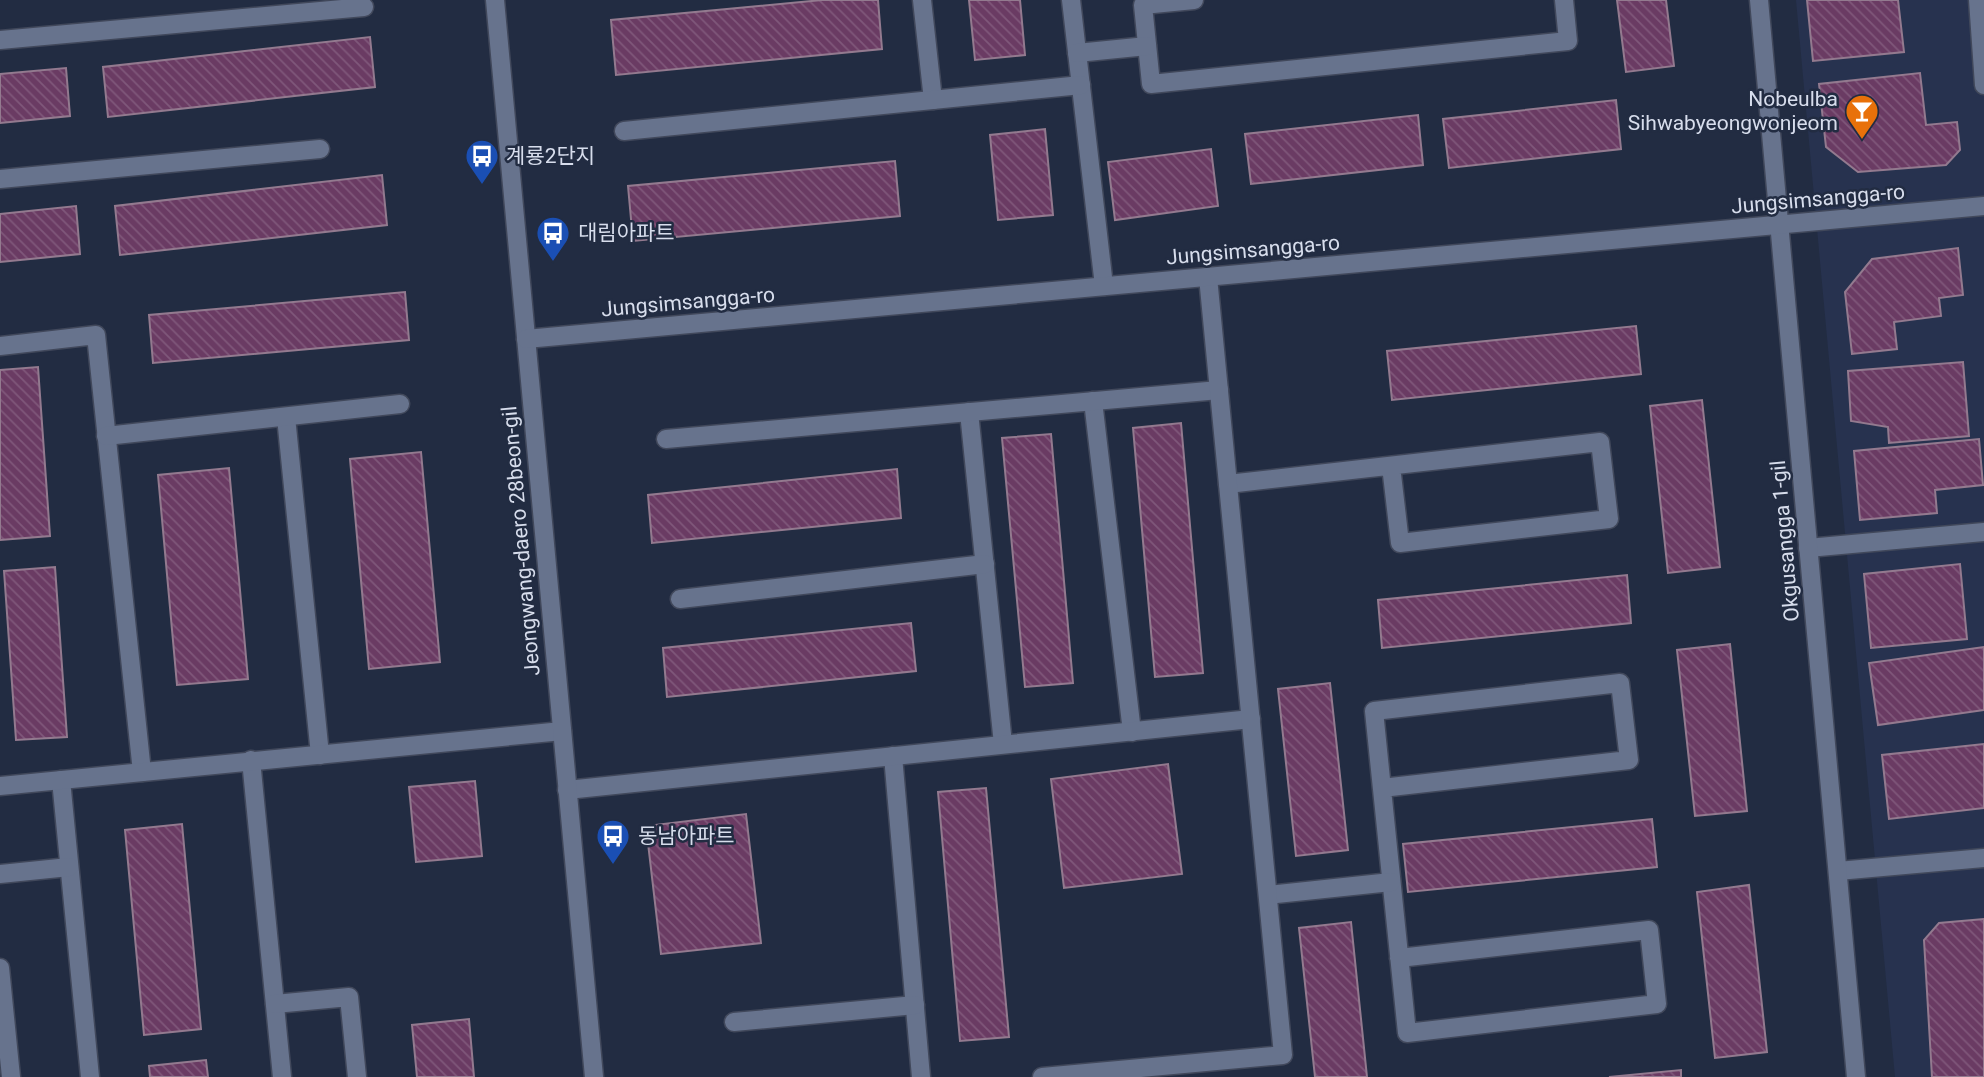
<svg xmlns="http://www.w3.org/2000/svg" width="1984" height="1077" font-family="Roboto,'Noto Sans KR',sans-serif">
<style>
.built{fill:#27324f}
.building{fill:url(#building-back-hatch);stroke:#937a8f;stroke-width:2}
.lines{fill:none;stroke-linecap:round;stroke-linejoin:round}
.lane-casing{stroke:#41485b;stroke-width:21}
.street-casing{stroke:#41485b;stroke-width:21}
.secondary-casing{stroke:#41485b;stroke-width:21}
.lane{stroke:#67738d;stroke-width:18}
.street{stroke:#67738d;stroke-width:18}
.secondary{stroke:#67738d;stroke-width:18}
.labels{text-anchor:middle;stroke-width:5;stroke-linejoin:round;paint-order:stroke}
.poi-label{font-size:21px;fill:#d7ddec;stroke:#222c42;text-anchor:start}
.street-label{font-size:21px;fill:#d7ddec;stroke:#222c42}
</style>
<defs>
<pattern id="building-back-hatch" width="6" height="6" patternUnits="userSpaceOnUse" patternTransform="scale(1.75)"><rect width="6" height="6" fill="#6a3b63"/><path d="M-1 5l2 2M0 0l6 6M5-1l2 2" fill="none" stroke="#7f577a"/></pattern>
</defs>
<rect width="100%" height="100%" fill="#222c42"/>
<!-- built -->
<polygon class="built" points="1796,0 1984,0 1984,1077 1895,1077"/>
<!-- building -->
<g class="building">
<polygon points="822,0 878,0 882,49 616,75 611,20"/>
<polygon points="969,0 1020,0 1025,55 975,60"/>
<polygon points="1617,0 1666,0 1674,66 1626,72"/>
<polygon points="1807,0 1898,0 1904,52 1813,61"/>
<polygon points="370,37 375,87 108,117 103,67"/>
<polygon points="66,68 70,116 0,123 0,74"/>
<polygon points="1920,73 1926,125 1957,122 1960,150 1946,165 1858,172 1826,147 1819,84"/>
<polygon points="1616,100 1621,149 1449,168 1443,119"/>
<polygon points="1418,115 1423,165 1251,184 1245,134"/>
<polygon points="1045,129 1053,215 998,220 990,135"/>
<polygon points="1211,149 1218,206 1115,220 1108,162"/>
<polygon points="895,161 900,216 633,241 628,186"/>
<polygon points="382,175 387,225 120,255 115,206"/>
<polygon points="76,206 80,254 0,262 0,214"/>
<polygon points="1958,248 1963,295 1939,298 1941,316 1894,322 1897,349 1852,354 1845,292 1872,259"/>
<polygon points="405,292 409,340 153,363 149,315"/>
<polygon points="1636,326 1641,374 1392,400 1387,351"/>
<polygon points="1963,362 1969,436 1889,443 1888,427 1851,421 1848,371"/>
<polygon points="38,367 50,536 0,540 0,370"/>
<polygon points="1702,400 1720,567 1668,573 1650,406"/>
<polygon points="1181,423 1203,673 1155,677 1133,428"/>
<polygon points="1051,434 1073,683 1025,687 1002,438"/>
<polygon points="1979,439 1983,485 1935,490 1937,513 1860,520 1854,451"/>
<polygon points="421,452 440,662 369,669 350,459"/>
<polygon points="229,468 248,679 177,685 158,475"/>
<polygon points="897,469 901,518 652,543 648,495"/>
<polygon points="1960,564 1967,639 1871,648 1864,574"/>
<polygon points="55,567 67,737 16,740 4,571"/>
<polygon points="1627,575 1631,623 1382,648 1378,600"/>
<polygon points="911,623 916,671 667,697 663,648"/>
<polygon points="1730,644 1747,811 1695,816 1677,650"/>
<polygon points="1984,647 1984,710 1878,725 1869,663"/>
<polygon points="1330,683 1348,850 1296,856 1278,689"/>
<polygon points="1984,744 1984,808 1889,819 1882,755"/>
<polygon points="1168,764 1182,874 1064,888 1051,779"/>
<polygon points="475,781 482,856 416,862 409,787"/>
<polygon points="986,788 1009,1037 960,1041 938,792"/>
<polygon points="746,814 761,943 661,954 646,826"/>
<polygon points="1652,819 1657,867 1408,892 1403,844"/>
<polygon points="182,824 201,1029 144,1035 125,830"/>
<polygon points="1749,885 1767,1052 1715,1058 1697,892"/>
<polygon points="1984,919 1984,1077 1932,1077 1924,940 1939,923"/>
<polygon points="1351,922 1367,1077 1315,1077 1299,928"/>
<polygon points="469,1019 474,1077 417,1077 412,1025"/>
<polygon points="206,1060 208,1077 150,1077 149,1066"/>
<polygon points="1681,1070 1681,1077 1609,1077"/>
</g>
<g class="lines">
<defs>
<g id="lane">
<polyline points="922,0 933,100"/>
<polyline points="1071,0 1104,286"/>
<polyline points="1194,0 1143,5 1151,84 1568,41 1564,0"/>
<polyline points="0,40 364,7"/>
<polyline points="1077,53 1147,46"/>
<polyline points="624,131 1081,85"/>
<polyline points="0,179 320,149"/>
<polyline points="0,346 96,335 142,772"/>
<polyline points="1093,401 1132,732"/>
<polyline points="969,412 1003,744"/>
<polyline points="286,417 320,755"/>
<polyline points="106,436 400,404"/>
<polyline points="666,439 1219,390"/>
<polyline points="1228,484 1600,442 1609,519 1400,543 1391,466"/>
<polyline points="1808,548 1984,532"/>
<polyline points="680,599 985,564"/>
<polyline points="893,756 921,1077"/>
<polyline points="251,760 282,1077"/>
<polyline points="61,780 90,1077"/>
<polyline points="0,786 562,731"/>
<path d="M 1382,788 L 1629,760 L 1620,683 L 1374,711 C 1385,819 1396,926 1407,1033 L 1657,1004 L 1649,930 L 1399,958"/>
<polyline points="567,790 1251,719"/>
<polyline points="0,874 69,867"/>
<polyline points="1268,895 1391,882"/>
<polyline points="0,968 11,1077"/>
<polyline points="275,1004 349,997 357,1077"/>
<polyline points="734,1022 915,1005"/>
<polyline points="1042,1077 1283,1055 1208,277"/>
</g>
<g id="street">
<polyline points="1978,0 1984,85"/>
<polyline points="1838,871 1984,858"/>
</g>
<g id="secondary">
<polyline points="495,0 594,1077"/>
<polyline points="1759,0 1856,1077"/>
<polyline points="526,339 1984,206"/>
</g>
</defs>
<!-- lane casing -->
<use href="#lane" class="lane-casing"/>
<!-- street casing -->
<use href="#street" class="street-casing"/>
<!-- secondary casing -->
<use href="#secondary" class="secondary-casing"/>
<!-- lane -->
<use href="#lane" class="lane"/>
<!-- street -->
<use href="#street" class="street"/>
<!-- secondary -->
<use href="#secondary" class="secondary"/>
</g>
<!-- icons -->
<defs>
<symbol id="bar-pin" viewBox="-11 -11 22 30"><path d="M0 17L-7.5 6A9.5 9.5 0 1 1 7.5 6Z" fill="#e8710a" stroke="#222c42"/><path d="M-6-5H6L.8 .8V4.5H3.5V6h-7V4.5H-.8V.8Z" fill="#fff"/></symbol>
<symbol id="bus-pin" viewBox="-11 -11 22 30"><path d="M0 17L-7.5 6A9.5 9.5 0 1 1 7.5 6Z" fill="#1a4fb4" stroke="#222c42"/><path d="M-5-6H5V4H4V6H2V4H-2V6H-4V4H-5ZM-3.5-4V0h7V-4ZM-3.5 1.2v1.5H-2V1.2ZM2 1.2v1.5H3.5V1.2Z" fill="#fff"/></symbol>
</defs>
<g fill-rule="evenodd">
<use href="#bar-pin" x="1843" y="92" width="38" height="52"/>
<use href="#bus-pin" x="463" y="137" width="38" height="52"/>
<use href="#bus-pin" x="534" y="214" width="38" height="52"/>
<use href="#bus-pin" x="594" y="817" width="38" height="52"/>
</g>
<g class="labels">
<!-- poi labels -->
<g class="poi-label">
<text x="1838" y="106" text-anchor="end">Nobeulba<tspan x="1838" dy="24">Sihwabyeongwonjeom</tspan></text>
<text x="506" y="163">계룡2단지</text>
<text x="578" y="240">대림아파트</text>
<text x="638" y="843">동남아파트</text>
</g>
<!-- street labels -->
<g class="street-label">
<text transform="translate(1818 199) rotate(-5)" y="7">Jungsimsangga-ro</text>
<text transform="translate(1253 250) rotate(-5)" y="7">Jungsimsangga-ro</text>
<text transform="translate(688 302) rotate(-5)" y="7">Jungsimsangga-ro</text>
<text transform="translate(521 541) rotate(-95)" y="7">Jeongwang-daero 28beon-gil</text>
<text transform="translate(1785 541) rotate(-95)" y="7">Okgusangga 1-gil</text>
</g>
</g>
</svg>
